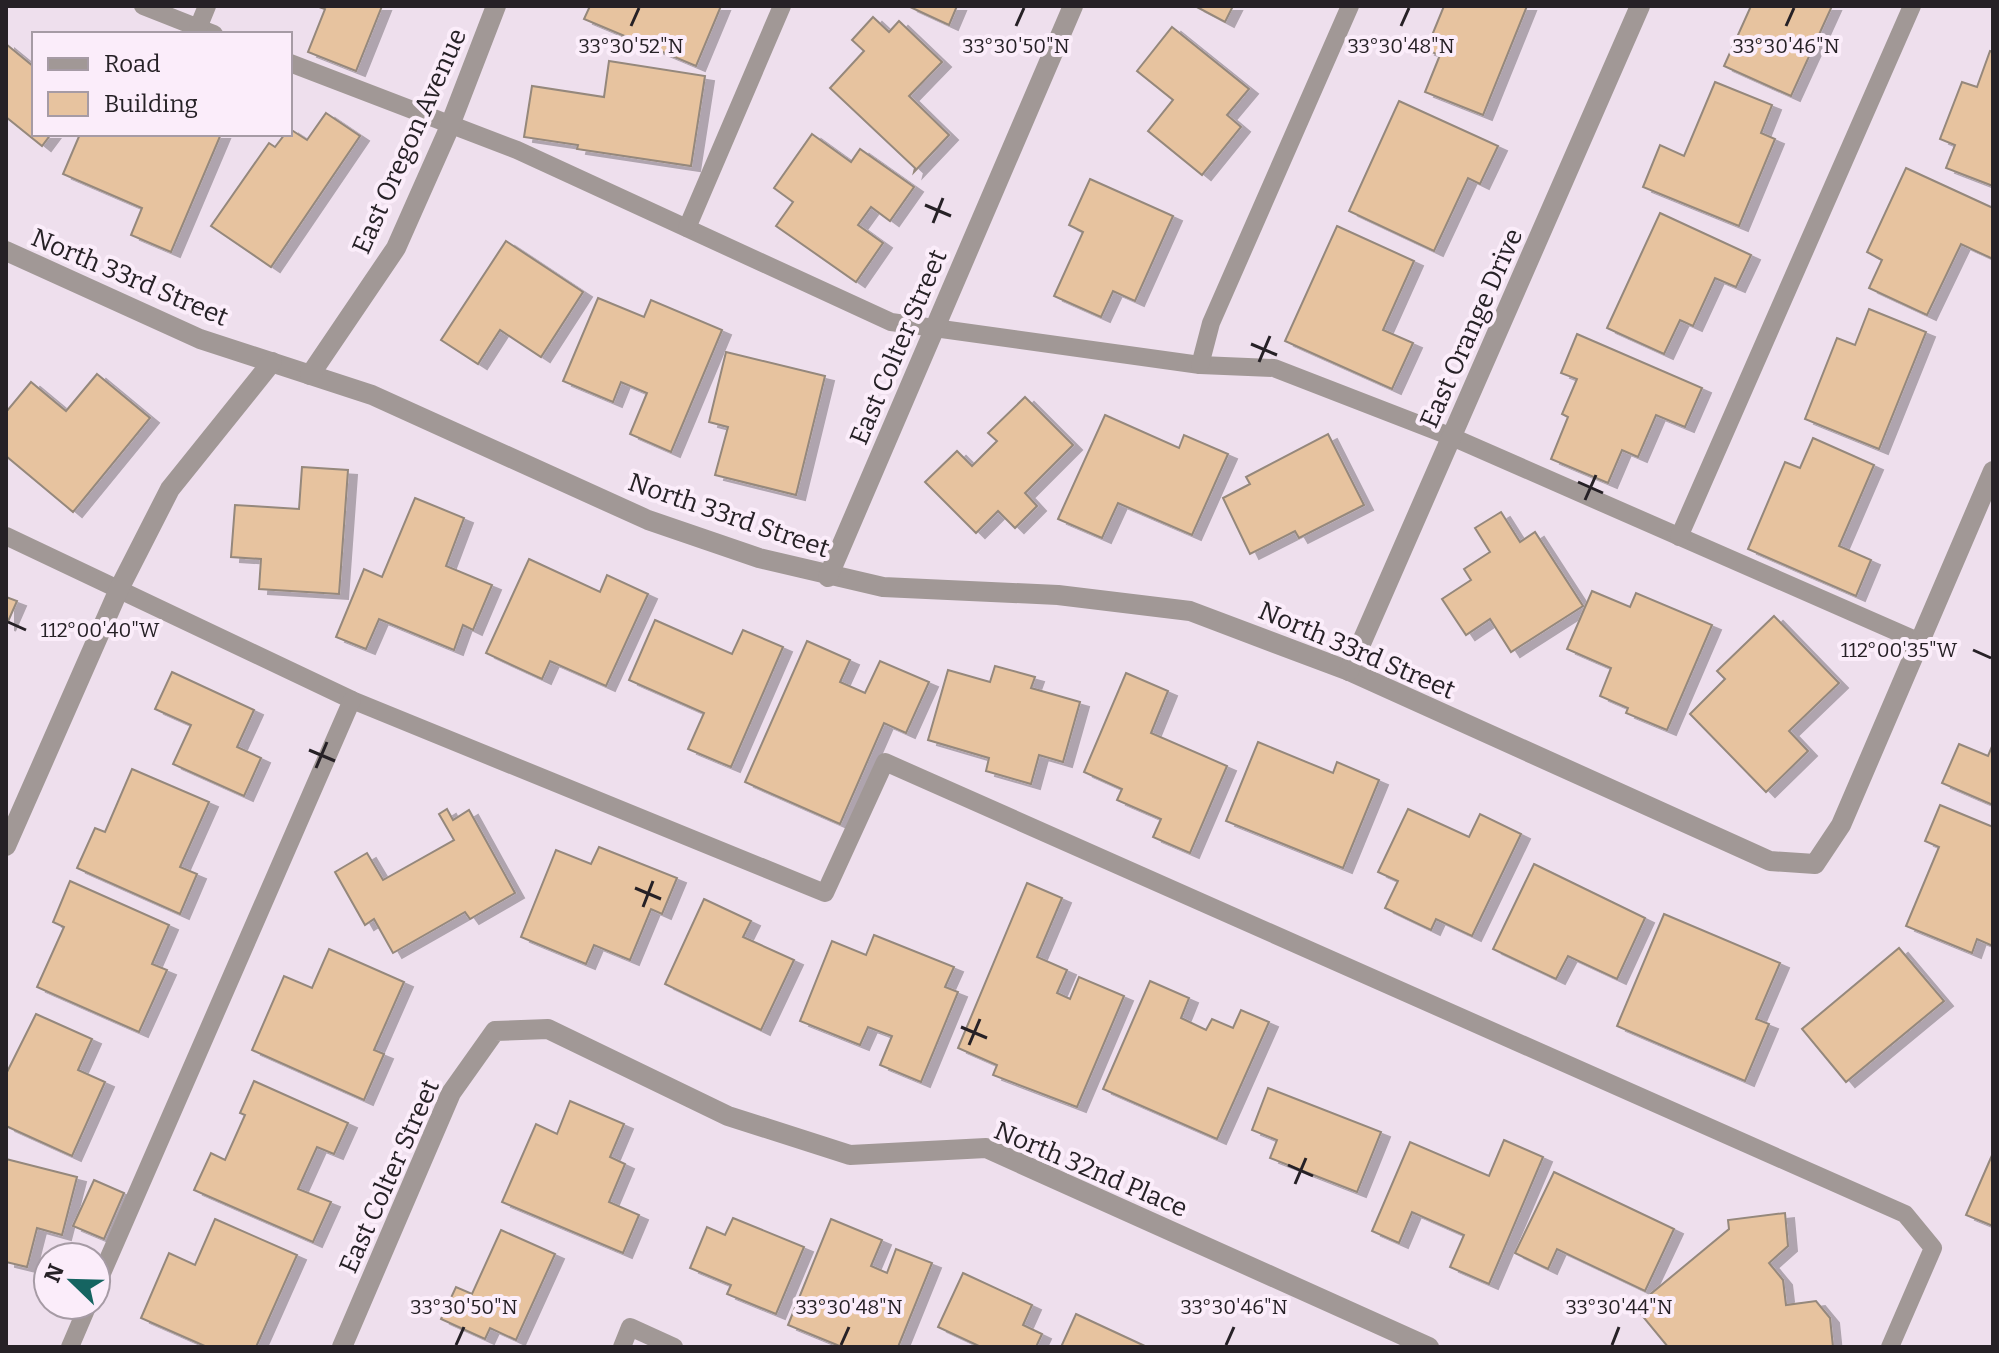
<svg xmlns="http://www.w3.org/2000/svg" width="1999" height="1353" font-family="Bitter,serif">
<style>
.building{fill:#e7c39f;stroke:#95887c;stroke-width:2;filter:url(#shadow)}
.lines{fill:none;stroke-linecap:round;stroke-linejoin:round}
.lane{stroke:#a19896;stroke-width:18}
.street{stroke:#a19896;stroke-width:20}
.ticks{fill:none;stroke:#262126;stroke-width:3}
.labels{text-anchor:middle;stroke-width:8;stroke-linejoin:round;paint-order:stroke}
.street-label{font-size:26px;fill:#262126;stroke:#fbedfa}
.ticks-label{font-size:20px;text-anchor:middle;fill:#262126;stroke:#fbedfa;stroke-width:8;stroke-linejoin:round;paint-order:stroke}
</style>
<defs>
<filter id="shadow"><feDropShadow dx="9" dy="5" stdDeviation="0" flood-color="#0004"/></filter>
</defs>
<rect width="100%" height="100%" fill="#eedfed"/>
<!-- building -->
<g class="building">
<polygon points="316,6 382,6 356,71 308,52 325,9"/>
<polygon points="590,6 721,6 696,66 584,19"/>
<polygon points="908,6 957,6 949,25"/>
<polygon points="1195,6 1233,6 1225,22"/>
<polygon points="1444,6 1527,6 1483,115 1425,92 1440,55 1426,50"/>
<polygon points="1751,6 1832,6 1791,96 1724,66"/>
<polygon points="873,17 889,32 899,21 942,62 909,96 949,135 914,172 915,168 830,88 864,51 852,40"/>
<polygon points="1172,27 1249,89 1227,115 1241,127 1202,175 1148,131 1173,100 1137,71"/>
<polygon points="6,44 34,67 34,134 51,134 42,146 6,117"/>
<polygon points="1990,51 1993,52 1993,186 1946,168 1955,145 1940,139 1962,82 1977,87"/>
<polygon points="609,61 705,76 691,166 577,149 578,145 524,137 532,86 604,97"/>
<polygon points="1715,82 1772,105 1761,133 1775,139 1739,226 1643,187 1660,145 1684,156"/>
<polygon points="1399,101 1498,146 1480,184 1468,178 1434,251 1349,211"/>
<polygon points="326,113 360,136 271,267 211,226 269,143 275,147 285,134 290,134 290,129 307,140"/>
<polygon points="80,134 221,134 171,252 131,235 142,208 63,174"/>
<polygon points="812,134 851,162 860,149 914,187 890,221 871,207 858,225 883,243 856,282 776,226 793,202 774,188"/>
<polygon points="1906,168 1993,208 1993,259 1961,244 1927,315 1869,288 1882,260 1867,252"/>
<polygon points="1090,179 1173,216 1135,301 1113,291 1101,317 1054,296 1083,232 1069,225"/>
<polygon points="1660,213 1751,255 1736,287 1715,278 1693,326 1680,320 1664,354 1607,328"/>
<polygon points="1337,226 1414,261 1383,330 1413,343 1392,389 1285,341"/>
<polygon points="506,241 583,292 541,357 500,330 478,364 441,340"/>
<polygon points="598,298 644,317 651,300 722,330 671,452 630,434 647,393 621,382 613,402 563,381"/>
<polygon points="1869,309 1926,332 1879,449 1805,419 1837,338 1855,345"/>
<polygon points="1577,334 1702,388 1685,427 1656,415 1638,457 1622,450 1608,483 1551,459 1568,417 1562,414 1577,379 1561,373"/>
<polygon points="726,352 825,376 796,495 715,475 728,427 709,422"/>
<polygon points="97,374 150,418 73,512 6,456 6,412 31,382 66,411"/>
<polygon points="1025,397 1073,445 1025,493 1037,506 1015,528 998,511 976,533 925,482 957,451 972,466 997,441 988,433"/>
<polygon points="1105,415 1179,448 1184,435 1228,454 1192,535 1118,503 1102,538 1058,519"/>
<polygon points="1328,434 1364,505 1299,538 1295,531 1250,554 1223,498 1250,484 1246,477"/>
<polygon points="1813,438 1874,465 1839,546 1871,560 1856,596 1748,549 1785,462 1800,468"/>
<polygon points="302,467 348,470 339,594 259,589 261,559 231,557 235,505 299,509"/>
<polygon points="415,498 464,518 446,566 492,585 473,630 463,625 454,650 379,619 366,649 336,637 364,569 382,577"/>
<polygon points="1501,512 1520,542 1535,532 1583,606 1511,652 1490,619 1466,635 1442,599 1471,580 1464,569 1490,552 1475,528"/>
<polygon points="529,559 600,592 607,575 648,594 606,686 550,661 542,679 486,653"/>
<polygon points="1592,591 1630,607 1636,593 1712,625 1667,730 1626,713 1628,708 1600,696 1611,668 1567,649"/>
<polygon points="6,597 17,601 6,626"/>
<polygon points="1774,616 1839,683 1789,731 1808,751 1766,792 1690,714 1725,679 1717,671"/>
<polygon points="655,620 732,654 743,630 783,647 731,767 688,749 704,713 629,680"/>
<polygon points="807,641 850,660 840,682 865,693 880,661 929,682 906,733 884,723 840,824 745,782"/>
<polygon points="995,666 1035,677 1031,688 1080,702 1063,762 1039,755 1031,784 986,771 989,758 928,740 948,670 990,682"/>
<polygon points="172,672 254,710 237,747 261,758 244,796 173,764 191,725 155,709"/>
<polygon points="1126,673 1168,691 1151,733 1227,766 1190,853 1153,837 1161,819 1117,800 1122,789 1084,772"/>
<polygon points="1258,742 1333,773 1337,762 1379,780 1343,868 1226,821"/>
<polygon points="1959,744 1988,756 1993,744 1993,805 1942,783"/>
<polygon points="132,769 209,802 180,867 197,874 180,914 77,868 95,828 105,832"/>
<polygon points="1940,805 1993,827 1993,946 1977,939 1972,953 1906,926 1939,847 1925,841"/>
<polygon points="447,809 453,820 469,810 515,893 470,919 465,912 393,953 374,919 365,925 335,872 367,853 383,880 454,840 439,814"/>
<polygon points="1408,809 1469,837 1480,814 1521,834 1472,936 1436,919 1431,930 1385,908 1398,881 1378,872"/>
<polygon points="599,847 677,878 662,914 651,909 630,960 594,945 586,964 521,937 556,850 591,864"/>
<polygon points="1534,864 1645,918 1617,979 1568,956 1556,979 1493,949"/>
<polygon points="70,881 169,925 152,964 167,970 139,1032 37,987 64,927 53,922"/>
<polygon points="1027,883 1062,898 1037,957 1067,970 1057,993 1070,999 1079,977 1124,996 1077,1107 993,1075 997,1065 958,1048"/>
<polygon points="704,899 751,921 743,937 794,960 761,1030 665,984"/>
<polygon points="1664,914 1780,963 1756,1019 1769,1024 1745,1081 1617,1026"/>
<polygon points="874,935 954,967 945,987 958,992 921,1082 880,1065 892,1036 868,1027 860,1045 800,1021 832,941 866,955"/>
<polygon points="1899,948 1944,1001 1846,1082 1802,1029"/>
<polygon points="329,949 404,982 374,1050 384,1054 364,1100 252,1050 284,976 312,988"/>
<polygon points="1150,981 1189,998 1181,1018 1206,1030 1212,1019 1233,1028 1241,1010 1269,1022 1217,1139 1103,1089"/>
<polygon points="36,1014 92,1039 78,1070 105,1082 72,1156 6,1126 6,1074"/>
<polygon points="254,1081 348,1123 334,1154 317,1147 298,1189 331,1202 313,1242 194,1190 211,1153 225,1160 245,1115 240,1113"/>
<polygon points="1268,1088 1381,1132 1357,1192 1270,1158 1277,1140 1252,1130"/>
<polygon points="570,1101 624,1124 610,1157 625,1164 609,1202 639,1215 623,1253 502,1202 536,1124 557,1134"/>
<polygon points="1504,1140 1543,1157 1489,1284 1450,1267 1464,1235 1412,1212 1399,1243 1372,1231 1410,1142 1489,1176"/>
<polygon points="1993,1153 1993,1226 1966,1215"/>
<polygon points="6,1159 77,1177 62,1235 37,1228 27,1267 6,1262"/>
<polygon points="1554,1172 1674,1229 1645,1291 1557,1249 1548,1269 1515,1253"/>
<polygon points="94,1180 124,1193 104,1239 73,1226"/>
<polygon points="1785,1213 1788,1246 1769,1263 1783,1280 1786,1305 1816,1301 1830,1318 1833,1347 1668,1347 1635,1307 1729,1229 1728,1220"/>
<polygon points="733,1218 804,1247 776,1314 727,1294 731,1285 690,1268 707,1227 725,1235"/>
<polygon points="215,1219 297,1255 256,1347 207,1347 141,1318 169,1253 195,1265"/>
<polygon points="831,1219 882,1240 871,1266 887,1273 896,1249 932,1263 898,1347 842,1347 788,1325"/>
<polygon points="501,1230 555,1254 516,1340 490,1328 485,1339 441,1319 456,1287 472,1294"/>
<polygon points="963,1273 1032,1305 1023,1325 1042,1334 1036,1347 981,1347 938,1327"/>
<polygon points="1076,1314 1147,1347 1061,1347"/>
</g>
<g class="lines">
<!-- lane -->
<g class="lane">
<polyline points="143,6 214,34"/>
<polyline points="198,28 207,6"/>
<polyline points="290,63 517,150 891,322 1200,365 1274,368 1452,437 1920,642"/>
<polyline points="687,228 782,6"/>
<polyline points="1200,365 1211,323 1350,6"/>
<polyline points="6,536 352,700 825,893 885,762 1905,1214 1933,1248 1890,1347"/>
<polyline points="1679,537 1912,6"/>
<polyline points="96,1287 352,700"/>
<polyline points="70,1347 88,1305"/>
<polyline points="622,1347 630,1327 674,1347"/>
</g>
<!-- street -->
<g class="street">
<polyline points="6,251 200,339 372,395 648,520 759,558 883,587 1058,595 1190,611 1349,671 1770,861 1815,864 1841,825 1993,471"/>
<polyline points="310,375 396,248 447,133 496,6"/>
<polyline points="828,577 1073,6"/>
<polyline points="1349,671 1640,6"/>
<polyline points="6,846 120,587 170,489 272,362"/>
<polyline points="342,1347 451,1093 495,1031 548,1029 728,1116 850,1155 986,1148 1429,1347"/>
</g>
</g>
<!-- ticks -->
<path class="ticks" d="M 631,26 L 639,8M 1016,26 L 1024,8M 1401,26 L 1409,8M 1786,26 L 1794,8M 925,205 L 951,216M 933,223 L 943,198M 1251,344 L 1277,355M 1259,362 L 1270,336M 1578,482 L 1603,493M 1585,500 L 1596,475M 8,622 L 26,630M 1973,650 L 1991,658M 309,750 L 335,761M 316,768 L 327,742M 635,888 L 661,899M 643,907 L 653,881M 961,1027 L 987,1038M 969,1045 L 980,1019M 1288,1165 L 1313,1176M 1295,1184 L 1306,1158M 456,1345 L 464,1327M 841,1345 L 849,1327M 1226,1345 L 1234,1327M 1612,1345 L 1619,1327"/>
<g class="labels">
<!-- street labels -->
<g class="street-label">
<text transform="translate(409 141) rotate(-66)" y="9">East Oregon Avenue</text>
<text transform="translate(130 277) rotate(23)" y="9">North 33rd Street</text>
<text transform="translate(1471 328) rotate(-66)" y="9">East Orange Drive</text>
<text transform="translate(898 347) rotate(-67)" y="9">East Colter Street</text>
<text transform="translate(729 515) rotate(19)" y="9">North 33rd Street</text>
<text transform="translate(1357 650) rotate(23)" y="9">North 33rd Street</text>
<text transform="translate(1091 1169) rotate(23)" y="9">North 32nd Place</text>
<text transform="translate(389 1176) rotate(-66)" y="9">East Colter Street</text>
</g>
</g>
<g class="ticks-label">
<text x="631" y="53">33°30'52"N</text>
<text x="1016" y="53">33°30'50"N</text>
<text x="1401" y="53">33°30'48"N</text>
<text x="1786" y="53">33°30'46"N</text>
<text x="100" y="637">112°00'40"W</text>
<text x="1899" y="657">112°00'35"W</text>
<text x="464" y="1314">33°30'50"N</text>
<text x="849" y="1314">33°30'48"N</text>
<text x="1234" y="1314">33°30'46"N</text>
<text x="1619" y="1314">33°30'44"N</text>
</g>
<!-- border -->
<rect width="1999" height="1353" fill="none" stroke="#262126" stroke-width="16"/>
<!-- legend -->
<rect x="32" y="32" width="260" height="104" fill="#fbedfa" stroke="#a69ba5" stroke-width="2"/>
<rect x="48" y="58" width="40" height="12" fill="#a19896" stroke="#a69ba5" stroke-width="2"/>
<text x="104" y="72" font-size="24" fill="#262126">Road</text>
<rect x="48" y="92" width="40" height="24" fill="#e7c39f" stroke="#a69ba5" stroke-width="2"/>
<text x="104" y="112" font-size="24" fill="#262126">Building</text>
<!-- north arrow -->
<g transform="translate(72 1281) rotate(293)"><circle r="38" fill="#fbedfa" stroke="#a69ba5" stroke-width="2"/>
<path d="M0-6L14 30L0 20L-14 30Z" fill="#156461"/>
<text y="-12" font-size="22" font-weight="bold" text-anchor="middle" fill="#262126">N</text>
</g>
</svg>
